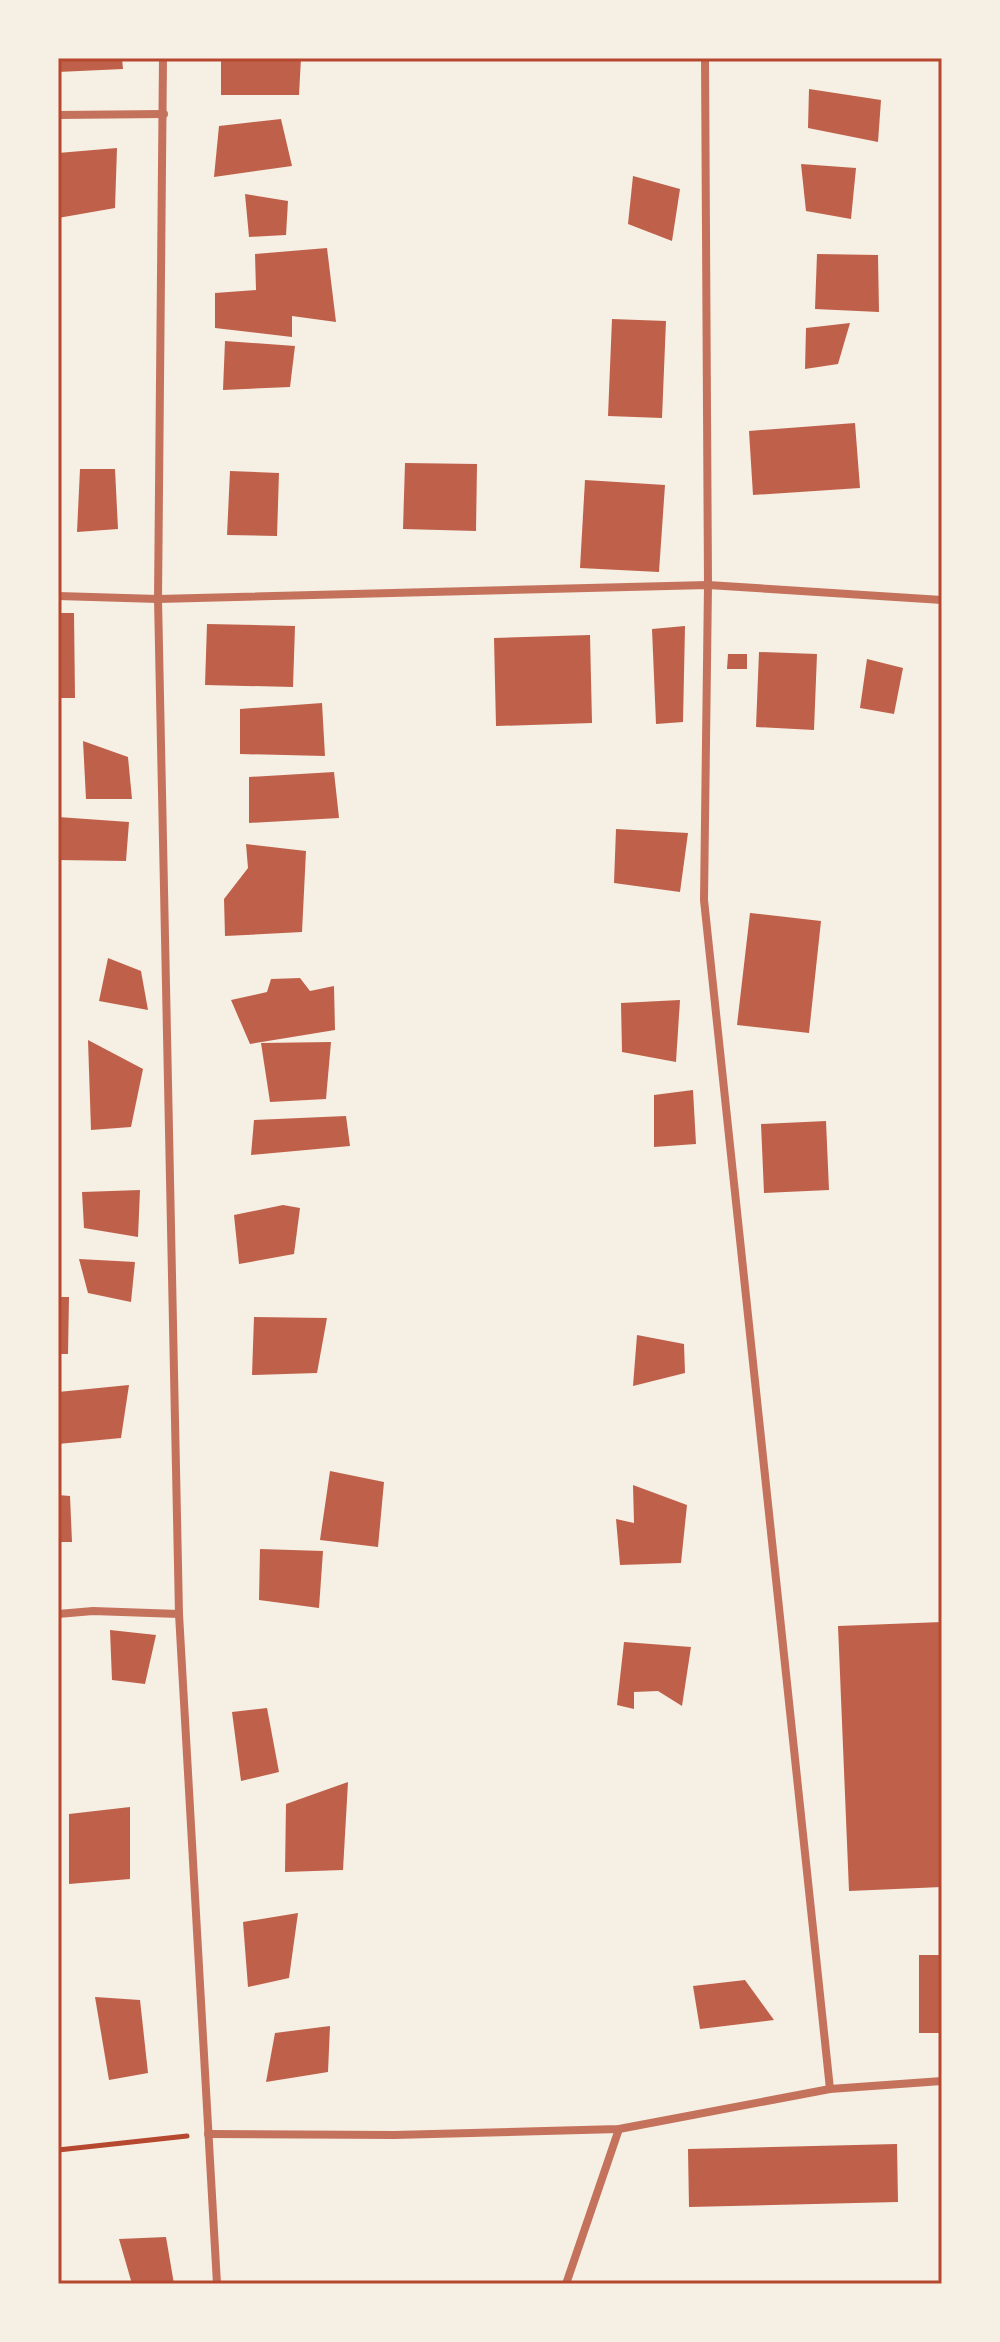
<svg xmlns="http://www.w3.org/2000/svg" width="1000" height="2342" font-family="'Crimson Pro',serif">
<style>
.building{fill:#bf614a}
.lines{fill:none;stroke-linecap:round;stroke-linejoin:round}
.path{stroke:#b5482f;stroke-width:5}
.minor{stroke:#c5725c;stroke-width:8}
.neatline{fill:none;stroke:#b5482f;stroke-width:3}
</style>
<rect width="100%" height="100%" fill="#f6efe4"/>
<!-- building -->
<g class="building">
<polygon points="58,58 122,58 123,69 58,72"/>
<polygon points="221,58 301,58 299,95 221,95"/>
<polygon points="809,89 881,100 878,142 808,128"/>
<polygon points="281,119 292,166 214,177 219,126"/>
<polygon points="117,148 115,208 58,218 58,153"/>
<polygon points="801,164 856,168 851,219 806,211"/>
<polygon points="633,176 680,189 672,241 628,224"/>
<polygon points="245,194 288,201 286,235 249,237"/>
<polygon points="327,248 336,322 292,316 292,337 215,328 215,293 256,290 255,254"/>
<polygon points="817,254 878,255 879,312 815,309"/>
<polygon points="612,319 666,321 662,418 608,416"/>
<polygon points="850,323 838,364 805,369 806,328"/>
<polygon points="225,341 295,346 290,387 223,390"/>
<polygon points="855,423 860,488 753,495 749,431"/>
<polygon points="405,463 477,464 476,531 403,529"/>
<polygon points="80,469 115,469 118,529 77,532"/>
<polygon points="230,471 279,473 277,536 227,535"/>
<polygon points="585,480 665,485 659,572 580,568"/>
<polygon points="58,613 74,613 75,698 58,698"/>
<polygon points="207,624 295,626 293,687 205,685"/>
<polygon points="685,626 683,722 656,724 652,629"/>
<polygon points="590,635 592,723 496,726 494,638"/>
<polygon points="759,652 817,654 814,730 756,727"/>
<polygon points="728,654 747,654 747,669 727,669"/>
<polygon points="867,659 903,668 894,714 860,708"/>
<polygon points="322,703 325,756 240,754 240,709"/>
<polygon points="83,741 128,757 132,799 86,799"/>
<polygon points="334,772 339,818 249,823 249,777"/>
<polygon points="58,817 129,822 126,861 58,860"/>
<polygon points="616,829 688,833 680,892 614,883"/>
<polygon points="246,844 306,851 302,932 225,936 224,899 248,868"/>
<polygon points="750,913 821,921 809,1033 737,1025"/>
<polygon points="108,958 141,971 148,1010 99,1001"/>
<polygon points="300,978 310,991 334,986 335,1030 250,1044 231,1000 267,992 271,979"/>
<polygon points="680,1000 676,1062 622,1052 621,1003"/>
<polygon points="88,1040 143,1069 131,1127 91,1130"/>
<polygon points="331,1042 326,1099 270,1102 261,1043"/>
<polygon points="693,1090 696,1144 654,1147 654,1095"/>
<polygon points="346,1116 350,1146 251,1155 254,1120"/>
<polygon points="826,1121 829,1190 764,1193 761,1124"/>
<polygon points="140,1190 138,1237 84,1228 82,1192"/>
<polygon points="283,1205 300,1208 294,1254 239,1264 234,1215"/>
<polygon points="79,1259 135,1262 131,1302 88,1293"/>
<polygon points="58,1297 69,1297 68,1354 58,1354"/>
<polygon points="254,1317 327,1318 317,1373 252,1375"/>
<polygon points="637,1335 684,1344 685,1373 633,1386"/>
<polygon points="129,1385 121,1438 58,1444 58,1392"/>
<polygon points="330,1471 384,1482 378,1547 320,1540"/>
<polygon points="633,1485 687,1505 681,1563 620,1565 616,1519 634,1523"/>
<polygon points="58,1495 70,1496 72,1542 58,1542"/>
<polygon points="260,1549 323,1551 319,1608 259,1600"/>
<polygon points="942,1622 942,1887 849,1891 838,1626"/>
<polygon points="110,1630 156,1635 145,1684 112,1680"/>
<polygon points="624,1642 691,1647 682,1706 658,1691 634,1692 634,1709 617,1705"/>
<polygon points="267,1708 279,1772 241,1781 232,1712"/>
<polygon points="348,1782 343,1870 285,1872 286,1804"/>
<polygon points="130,1807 130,1879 69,1884 69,1814"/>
<polygon points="298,1913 289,1978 248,1987 243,1922"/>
<rect x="919" y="1955" width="23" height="78"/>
<polygon points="745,1980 774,2020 700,2029 693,1986"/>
<polygon points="95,1997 140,2000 148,2073 109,2080"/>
<polygon points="330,2026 328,2072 266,2082 275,2033"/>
<polygon points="897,2144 898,2202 689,2207 688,2149"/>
<polygon points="166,2237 174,2284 132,2284 119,2239"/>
</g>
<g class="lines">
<!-- path -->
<polyline class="path" points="58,2150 187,2136"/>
<!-- minor -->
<g class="minor">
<polyline points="163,58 158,599 179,1614 217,2284"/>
<polyline points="705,58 708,585 704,900 830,2089"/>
<polyline points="58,115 164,114"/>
<polyline points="58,596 158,599 708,585 942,600"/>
<polyline points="58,1614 93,1611 179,1614"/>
<polyline points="208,2134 394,2135 619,2129 830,2089 942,2081"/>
<polyline points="566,2284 619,2129"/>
</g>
</g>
<!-- border -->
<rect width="1000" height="2342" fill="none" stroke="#f6efe4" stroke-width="120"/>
<rect x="60" y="60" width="880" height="2222" class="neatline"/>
</svg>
